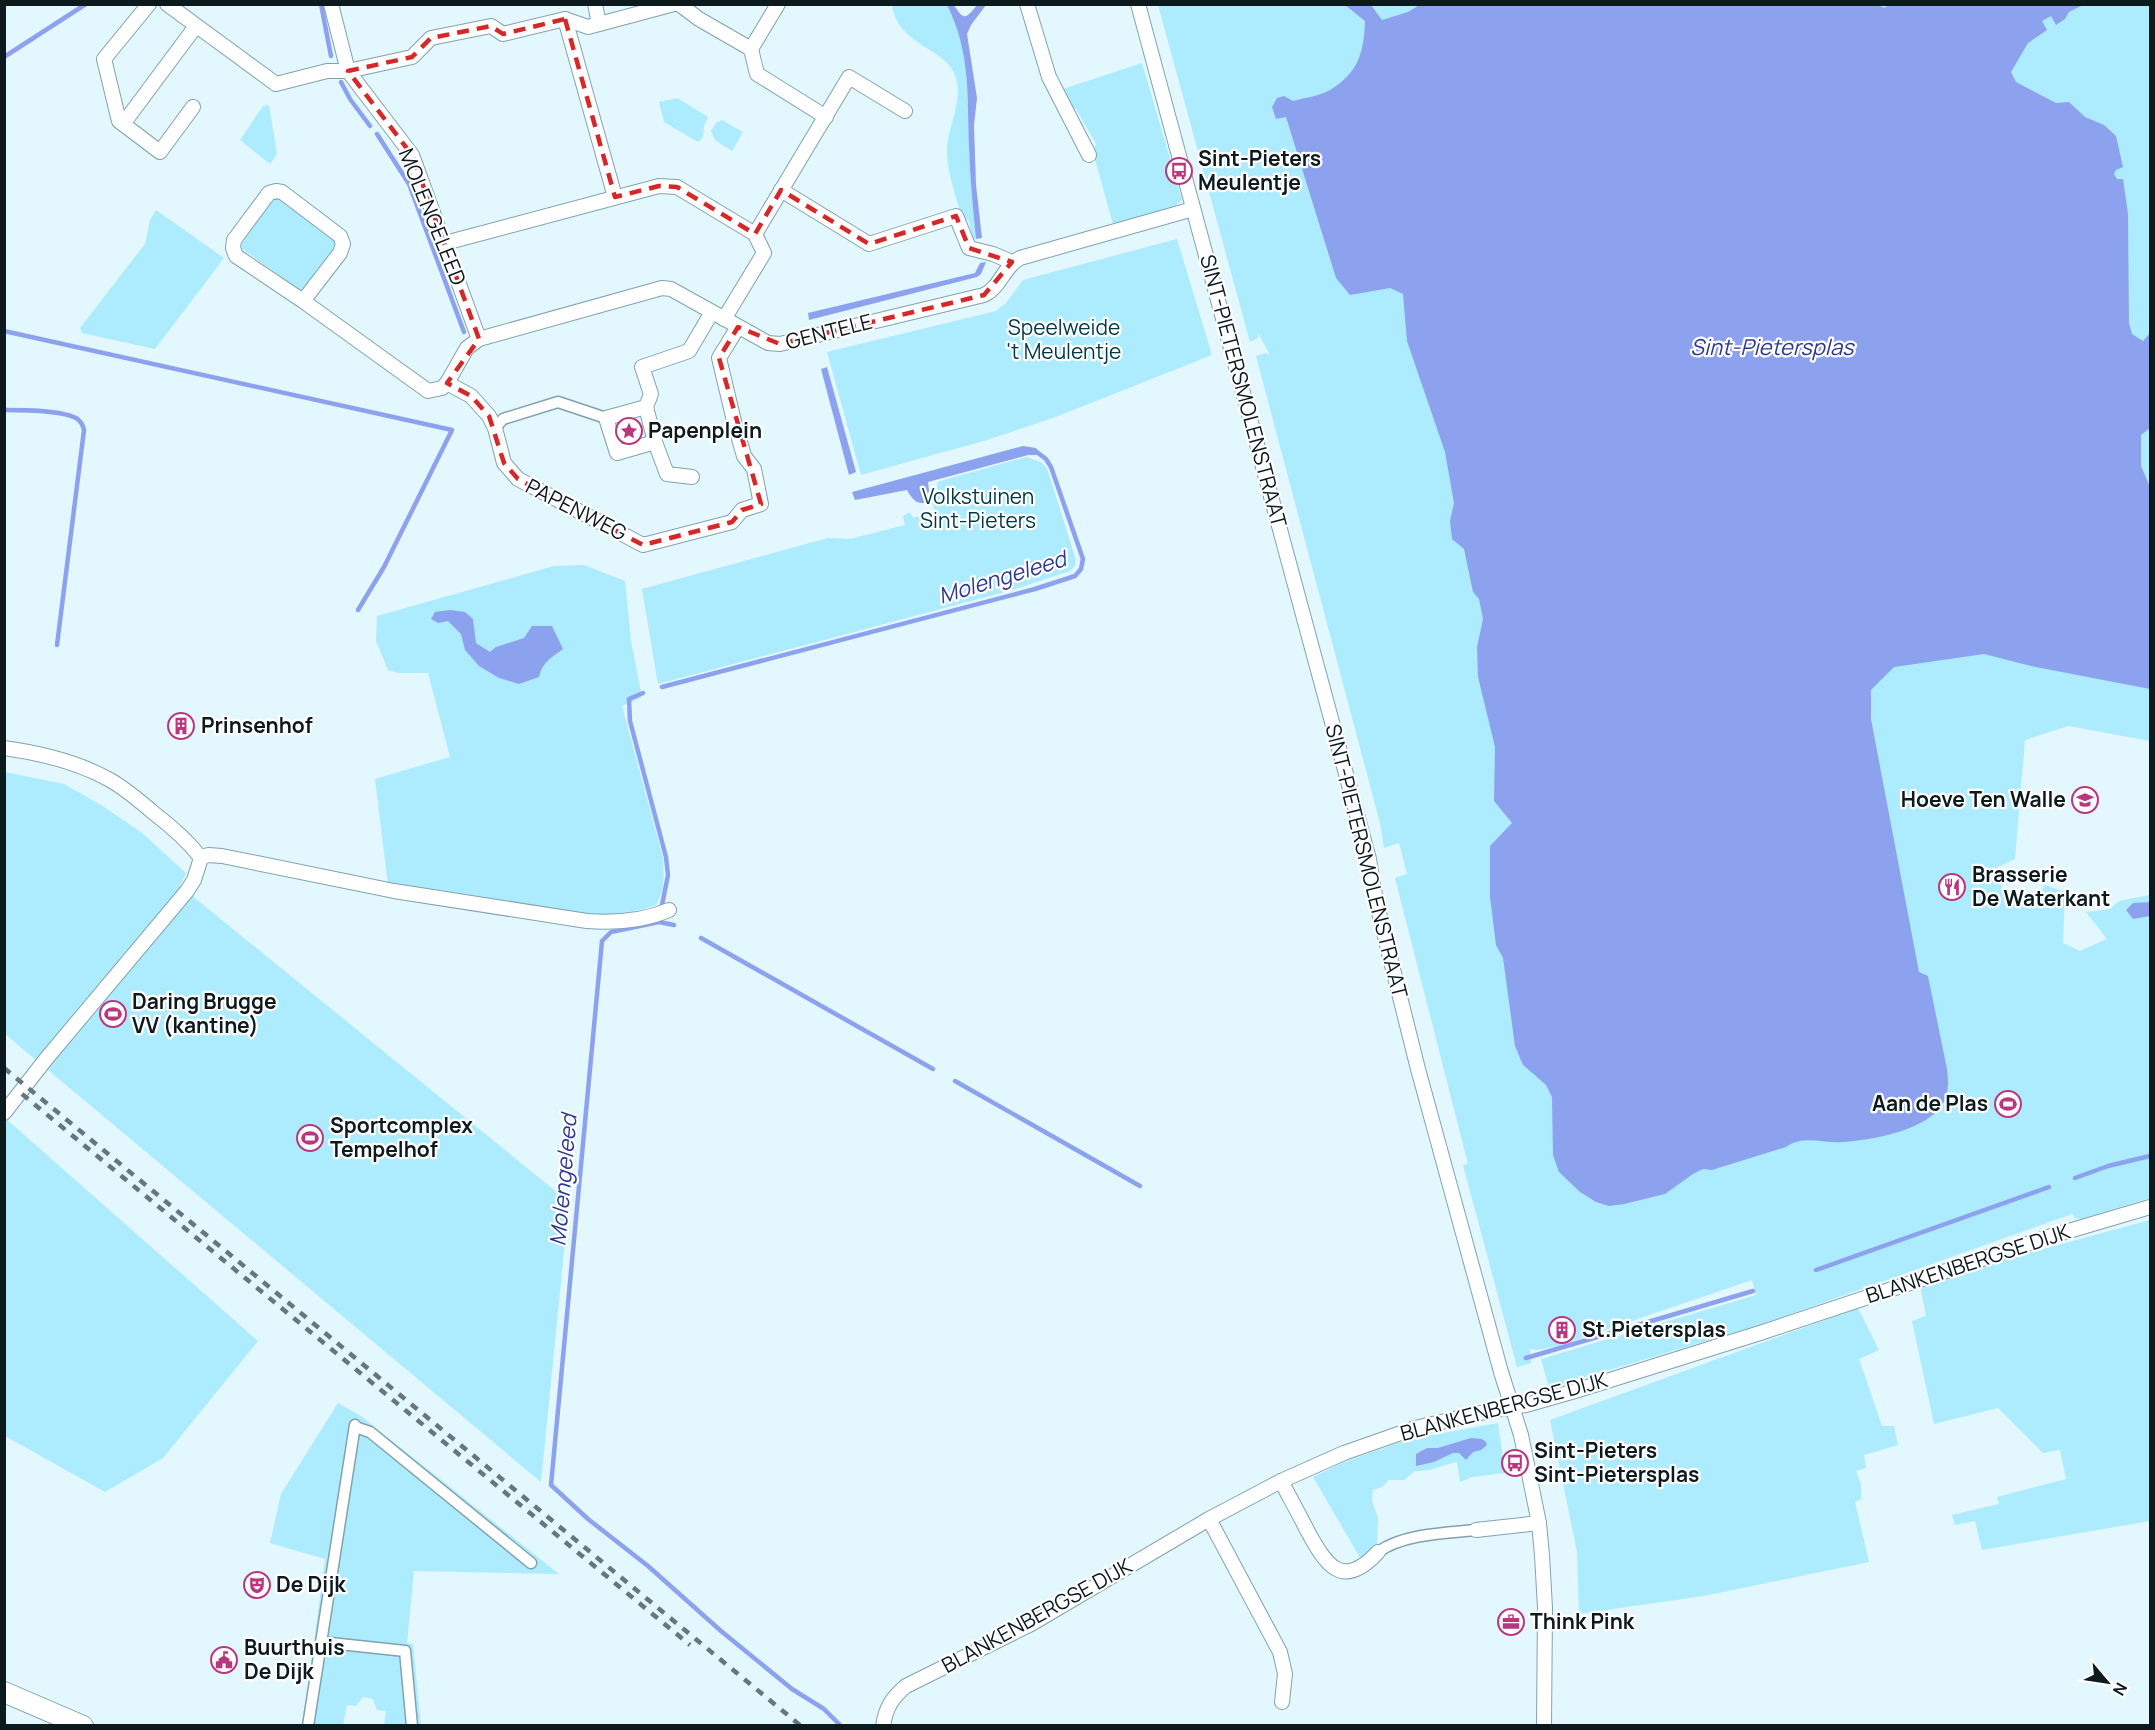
<svg xmlns="http://www.w3.org/2000/svg" width="2155" height="1730" font-family="Manrope,sans-serif">
<style>
.green{fill:#adebfe}
.water{fill:#8da2ef}
.lines{fill:none;stroke-linecap:round;stroke-linejoin:round}
.stream{stroke:#8da2ef;stroke-width:4.5}
.pedestrian-casing{stroke:#81a3ad;stroke-width:13}
.minor-casing{stroke:#81a3ad;stroke-width:16}
.secondary-casing{stroke:#81a3ad;stroke-width:22}
.pedestrian{stroke:#fff;stroke-width:10}
.minor{stroke:#fff;stroke-width:14}
.secondary{stroke:#fff;stroke-width:20}
.rail{stroke:#66767c;stroke-width:4.5;stroke-dasharray:8 8;stroke-linecap:butt}
.marked{fill:none;stroke:#d62828;stroke-width:4.5;stroke-dasharray:12 8;stroke-linejoin:round}
.labels{text-anchor:middle;stroke-width:4.5;stroke-linejoin:round;paint-order:stroke}
.poi-label{font-size:21px;font-weight:bold;fill:#0c191d;stroke:#fff;text-anchor:start}
.street-label{font-size:21px;fill:#0c191d;stroke:#fff}
.park-label{font-size:21px;fill:#003845;stroke:#fff}
.water-label{font-size:22px;font-style:italic;fill:#2d3992;stroke:#fff}
</style>
<rect width="100%" height="100%" fill="#e2f7fe"/>
<!-- green -->
<g class="green">
<path d="M 892,5 L 947,5 C 971,53 967,96 969,148 C 970,179 973,209 976,239 L 973,240 L 969,221 L 961,216 C 956,195 946,170 947,148 C 949,124 964,98 955,75 C 946,48 898,46 892,5 Z"/>
<path d="M 1158,5 L 2150,5 L 2150,741 L 2068,726 L 2025,740 L 2015,859 L 1998,867 C 1999,891 2004,895 2026,901 L 2039,895 L 2045,885 L 2065,892 L 2063,943 L 2080,951 L 2107,939 L 2086,912 L 2110,909 L 2119,901 L 2150,895 L 2150,1198 L 2081,1219 L 2075,1218 L 2072,1214 L 1766,1323 L 1549,1388 L 1541,1359 L 1756,1295 L 1752,1280 L 1558,1346 L 1538,1350 L 1530,1349 L 1531,1363 L 1517,1367 L 1463,1165 L 1468,1164 L 1395,878 L 1407,874 L 1399,843 L 1384,848 L 1380,823 L 1256,356 L 1265,353 L 1270,355 L 1258,333 L 1258,338 L 1250,342 Z"/>
<polygon points="1142,63 1182,200 1174,207 1113,224 1093,152 1096,144 1076,109 1070,107 1063,89"/>
<polygon points="677,98 708,117 704,126 703,137 698,142 664,122 659,102"/>
<polygon points="269,105 277,154 270,164 240,140 263,106"/>
<polygon points="722,120 743,132 732,151 715,140 711,131 716,123"/>
<polygon points="281,198 337,243 336,249 302,291 242,249 242,240 274,199"/>
<polygon points="156,210 224,258 155,349 82,333 80,328 145,244 150,220"/>
<polygon points="1177,239 1212,355 1053,418 987,440 861,475 827,352 996,311 1006,303 1023,280"/>
<polygon points="1026,457 1041,462 1047,468 1076,560 1075,566 1070,571 1012,590 658,684 642,589 828,538 850,539 905,525 903,516 910,512 913,518 935,511 931,499 938,497 937,482"/>
<path d="M 584,565 L 625,581 L 631,641 L 642,697 L 622,706 L 663,858 C 664,875 665,889 656,905 L 616,917 L 586,915 L 388,885 L 375,779 L 450,757 L 428,673 L 398,673 L 388,670 L 376,641 L 377,616 L 554,566 Z"/>
<polygon points="5,772 64,784 101,805 141,832 186,873 180,886 569,1202 541,1482 5,1034"/>
<polygon points="5,1118 258,1341 163,1458 105,1492 5,1436"/>
<polygon points="2150,1220 2150,1521 1982,1550 1975,1521 1955,1525 1952,1515 1999,1504 1997,1497 2066,1479 2060,1450 2043,1453 1998,1408 1934,1424 1912,1321 1926,1316 1920,1286 1969,1269"/>
<polygon points="1858,1308 1879,1350 1859,1359 1882,1426 1894,1426 1898,1445 1864,1455 1866,1468 1856,1471 1861,1484 1861,1499 1855,1502 1869,1562 1703,1596 1579,1614 1577,1552 1550,1420"/>
<polygon points="338,1403 361,1416 559,1574 414,1571 407,1643 413,1644 421,1725 384,1725 386,1711 377,1710 373,1699 363,1697 356,1706 347,1705 343,1725 303,1725 325,1559 270,1543 281,1494"/>
<path d="M 1498,1423 L 1505,1473 L 1472,1477 L 1460,1482 L 1457,1462 C 1442,1465 1431,1472 1415,1471 L 1404,1480 L 1389,1480 L 1382,1487 L 1373,1490 L 1372,1501 L 1378,1518 L 1377,1545 L 1362,1561 L 1313,1477 L 1342,1463 L 1406,1440 Z"/>
</g>
<!-- water -->
<g class="water">
<path d="M 1421,4 L 1874,4 L 1885,8 L 1889,4 L 2083,5 L 2069,12 L 2065,19 L 2056,25 L 2051,16 L 2042,21 L 2047,30 L 2028,43 L 2011,72 L 2016,82 L 2056,103 L 2069,102 L 2085,117 L 2104,125 L 2116,136 L 2123,167 L 2116,170 L 2114,174 L 2117,179 L 2123,179 L 2128,214 L 2129,323 L 2132,334 L 2143,341 L 2150,333 L 2150,428 L 2141,435 L 2141,466 L 2150,487 L 2150,689 L 2031,666 L 1984,654 L 1894,667 L 1871,690 L 1871,719 L 1919,972 L 1928,976 L 1947,1069 C 1948,1078 1949,1087 1946,1096 C 1937,1129 1873,1140 1844,1142 C 1824,1144 1803,1134 1786,1147 L 1712,1170 L 1703,1169 L 1693,1174 L 1665,1194 L 1624,1204 L 1609,1206 L 1596,1202 L 1580,1192 L 1559,1172 L 1553,1155 L 1552,1097 L 1546,1085 L 1523,1065 L 1515,1046 L 1503,958 L 1496,945 L 1490,897 L 1490,846 L 1512,823 L 1494,801 L 1495,747 L 1478,677 L 1477,647 L 1483,619 L 1479,599 L 1473,592 L 1464,549 L 1452,539 L 1450,521 L 1454,503 L 1445,452 L 1407,341 L 1403,294 L 1390,288 L 1350,295 L 1336,278 L 1286,117 L 1276,119 L 1272,107 L 1277,98 L 1284,96 L 1293,101 C 1304,98 1320,96 1330,90 C 1358,73 1364,53 1365,21 L 1345,5 L 1371,5 L 1382,20 L 1408,12 Z"/>
<path d="M 947,5 L 954,5 C 964,21 966,19 977,5 L 986,5 L 971,25 L 967,34 L 977,98 L 974,125 L 976,185 L 982,238 L 976,239 C 973,209 970,179 969,148 C 967,96 971,53 947,5 Z"/>
<polygon points="986,262 981,274 977,277 809,320 808,313 975,273 980,263"/>
<polygon points="827,367 856,472 849,475 821,369"/>
<path d="M 1023,446 L 1036,448 L 1042,455 L 1028,455 L 928,482 L 929,491 L 924,503 C 915,504 911,497 907,490 L 855,500 L 852,492 Z"/>
<path d="M 450,610 L 465,612 L 473,619 L 476,643 L 490,652 L 496,647 L 524,638 L 532,626 L 552,626 L 563,649 C 552,657 542,662 539,677 L 519,684 L 499,678 L 479,666 L 465,650 L 461,634 L 448,621 L 438,623 L 431,619 L 435,612 Z"/>
<polygon points="2150,902 2150,916 2133,919 2126,910 2133,903"/>
<polygon points="1471,1438 1482,1439 1486,1442 1487,1445 1481,1450 1473,1452 1466,1460 1459,1453 1453,1453 1434,1462 1416,1466 1416,1454 1427,1448 1438,1448"/>
</g>
<g class="lines">
<!-- stream -->
<g class="stream">
<polyline points="321,4 331,56"/>
<polyline points="4,57 86,4"/>
<polyline points="341,82 350,99 370,126"/>
<polyline points="377,134 409,184 464,332"/>
<polyline points="4,331 452,430 384,567 358,610"/>
<path d="M 4,410 C 23,410 60,410 76,418 C 81,421 83,425 84,430 L 57,645"/>
<polyline points="662,687 1035,589 1075,576 1081,569 1083,559 1051,467 1046,459 1038,453"/>
<polyline points="643,693 629,699 630,721 666,857 668,875 662,905"/>
<polyline points="674,925 659,922 611,932 602,941 551,1485 588,1519 648,1566 721,1631 792,1689 824,1709 841,1726"/>
<polyline points="701,938 933,1069"/>
<polyline points="955,1081 1140,1186"/>
<polyline points="2075,1178 2108,1166 2150,1156"/>
<polyline points="1816,1270 2049,1187"/>
<polyline points="1526,1358 1753,1291"/>
</g>
<defs>
<g id="pedestrian">
<polyline points="495,428 503,419 558,402 606,418"/>
<polyline points="355,1427 370,1432 531,1563"/>
<path d="M 1378,1552 C 1403,1534 1445,1533 1476,1530"/>
<polyline points="321,1642 405,1651 412,1726"/>
<polyline points="308,1726 355,1425"/>
</g>
<g id="minor">
<polyline points="149,4 104,59 119,121 160,152 193,107"/>
<polyline points="167,4 276,84 327,71 348,71 412,57 431,38 491,26 503,34 565,19 588,27 674,4"/>
<polyline points="331,4 348,71 412,155 479,339"/>
<polyline points="595,4 599,24"/>
<polyline points="679,4 699,19 751,49 757,74 826,117"/>
<polyline points="1027,4 1049,77 1089,155"/>
<polyline points="1138,4 1369,859 1376,901 1418,1069 1501,1372 1521,1435 1539,1523 1542,1555 1545,1608 1544,1726"/>
<polyline points="565,19 615,197"/>
<polyline points="751,49 778,4"/>
<polyline points="123,124 196,26"/>
<polyline points="781,190 869,244 956,216 969,248 993,254 1012,262"/>
<polyline points="445,243 659,186 677,187 755,234"/>
<polyline points="303,301 340,253 343,244 340,236 282,192 276,191 269,193 234,240 233,248 236,256 303,301 428,391 442,388 447,383 471,396 489,416 495,428 504,463 518,479 643,545 732,522 742,510 761,504 754,469 744,456 734,421 719,358 738,327"/>
<polyline points="724,319 764,253 755,234 849,77 905,111"/>
<path d="M 447,383 L 467,348 L 479,339 L 662,288 L 671,289 L 768,343 L 780,344 L 984,295 C 1001,287 1003,267 1020,258 L 1193,209"/>
<polyline points="646,407 606,418 617,453 655,442"/>
<polyline points="692,477 667,474 655,442 646,407 651,394 642,367 689,351 712,312"/>
<path d="M 4,748 C 40,753 78,762 110,780 C 126,789 141,802 155,814 C 172,827 188,841 201,858"/>
<path d="M 4,1113 L 46,1059 L 187,891 L 194,880 L 201,858 L 208,855 L 222,856 L 394,891 L 587,921 C 615,923 643,921 669,910"/>
<path d="M 1281,1481 C 1290,1498 1299,1514 1307,1530 C 1326,1565 1342,1591 1378,1552"/>
<polyline points="1209,1519 1280,1652 1285,1674 1282,1702"/>
<polyline points="1476,1530 1539,1523"/>
<path d="M 883,1726 C 886,1707 892,1698 906,1686 L 1031,1624 L 1209,1519 L 1281,1481 L 1344,1453 L 1415,1428 L 1489,1411 L 1526,1405 L 1575,1391 L 1760,1333 L 2045,1238 L 2150,1207"/>
</g>
<polyline id="secondary" points="4,1692 83,1726"/>
</defs>
<!-- pedestrian casing -->
<use href="#pedestrian" class="pedestrian-casing"/>
<!-- minor casing -->
<use href="#minor" class="minor-casing"/>
<!-- secondary casing -->
<use href="#secondary" class="secondary-casing"/>
<!-- pedestrian -->
<use href="#pedestrian" class="pedestrian"/>
<!-- minor -->
<use href="#minor" class="minor"/>
<!-- secondary -->
<use href="#secondary" class="secondary"/>
<!-- rail -->
<g class="rail">
<polyline points="4,1068 801,1726"/>
<polyline points="22,1094 690,1645"/>
</g>
</g>
<!-- marked area -->
<path class="marked" d="M 565,19 L 615,197 L 659,186 L 677,187 L 755,234 L 781,190 L 869,244 L 956,216 L 969,248 L 1012,262 L 984,295 L 780,344 L 738,327 L 719,358 L 761,504 L 742,510 L 732,522 L 643,545 L 518,479 L 504,463 L 489,416 L 471,396 L 447,383 L 479,339 L 412,155 L 348,71 L 412,57 L 431,38 L 491,26 L 503,34 Z"/>
<!-- icons -->
<defs>
<symbol id="bus-ring" viewBox="-11 -11 22 22"><circle r="9.5" fill="#fff" stroke="#ba377f" stroke-width="1.5"/><path d="M-5-6H5V4H4V6H2V4H-2V6H-4V4H-5ZM-3.5-4V0h7V-4ZM-3.5 1.2v1.5H-2V1.2ZM2 1.2v1.5H3.5V1.2Z" fill="#ba377f"/></symbol>
<symbol id="sight-ring" viewBox="-11 -11 22 22"><circle r="9.5" fill="#fff" stroke="#ba377f" stroke-width="1.5"/><path d="M0-6L1.8-2.2L6-1.7L2.9 1.2L3.7 5.4L0 3.3L-3.7 5.4L-2.9 1.2L-6-1.7L-1.8-2.2Z" fill="#ba377f"/></symbol>
<symbol id="building-ring" viewBox="-11 -11 22 22"><circle r="9.5" fill="#fff" stroke="#ba377f" stroke-width="1.5"/><path d="M-4-6H4V6H1V3H-1V6H-4ZM-2.5-4.3h1.7v1.8h-1.7ZM.8-4.3h1.7v1.8H.8ZM-2.5-1h1.7V.8h-1.7ZM.8-1h1.7V.8H.8Z" fill="#ba377f"/></symbol>
<symbol id="school-ring" viewBox="-11 -11 22 22"><circle r="9.5" fill="#fff" stroke="#ba377f" stroke-width="1.5"/><path d="M0-5L7-2L0 1L-7-2ZM-4 1L0 2.5L4 1V4Q0 6-4 4Z" fill="#ba377f"/></symbol>
<symbol id="restaurant-ring" viewBox="-11 -11 22 22"><circle r="9.5" fill="#fff" stroke="#ba377f" stroke-width="1.5"/><path d="M-5-6h1v4h1v-4h1v4h1v-4h1v5L-1.5 .5V6h-2V.5L-5-1ZM5-6V6H3V1.5H1.5Q1.5-4 5-6Z" fill="#ba377f"/></symbol>
<symbol id="stadium-ring" viewBox="-11 -11 22 22"><circle r="9.5" fill="#fff" stroke="#ba377f" stroke-width="1.5"/><path d="M0-5a6.5 5 0 1 0 0 10a6.5 5 0 1 0 0-10ZM-3.5-1.8h7v3.6h-7Z" fill="#ba377f"/></symbol>
<symbol id="theatre-ring" viewBox="-11 -11 22 22"><circle r="9.5" fill="#fff" stroke="#ba377f" stroke-width="1.5"/><path d="M-5-5.5Q0-4 5-5.5V0Q5 5 0 6Q-5 5-5 0ZM-3.3-2.5H-1v1.5H-3.3ZM1-2.5H3.3v1.5H1ZM-2.8 1Q0 5.5 2.8 1Z" fill="#ba377f"/></symbol>
<symbol id="office-ring" viewBox="-11 -11 22 22"><circle r="9.5" fill="#fff" stroke="#ba377f" stroke-width="1.5"/><path d="M-6-3h4V-5.5h4V-3h4V5H-6ZM-1-4.5V-3h2v-1.5ZM-6 0V1H6V0Z" fill="#ba377f"/></symbol>
<symbol id="civic-ring" viewBox="-11 -11 22 22"><circle r="9.5" fill="#fff" stroke="#ba377f" stroke-width="1.5"/><path d="M-.6-6.5H3V-4.5H.6V-3L4-1V1h2V6H-6V1h2V-1L-.6-3ZM-1.2 2.5V6h2.4V2.5Z" fill="#ba377f"/></symbol>
</defs>
<g fill-rule="evenodd">
<use href="#bus-ring" x="1164" y="156" width="30" height="30"/>
<use href="#sight-ring" x="614" y="416" width="30" height="30"/>
<use href="#building-ring" x="166" y="711" width="30" height="30"/>
<use href="#school-ring" x="2070" y="785" width="30" height="30"/>
<use href="#restaurant-ring" x="1937" y="872" width="30" height="30"/>
<use href="#stadium-ring" x="98" y="999" width="30" height="30"/>
<use href="#stadium-ring" x="1993" y="1089" width="30" height="30"/>
<use href="#stadium-ring" x="295" y="1123" width="30" height="30"/>
<use href="#building-ring" x="1547" y="1315" width="30" height="30"/>
<use href="#bus-ring" x="1500" y="1448" width="30" height="30"/>
<use href="#theatre-ring" x="242" y="1570" width="30" height="30"/>
<use href="#office-ring" x="1496" y="1607" width="30" height="30"/>
<use href="#civic-ring" x="209" y="1645" width="30" height="30"/>
</g>
<g class="labels">
<!-- poi labels -->
<g class="poi-label">
<text x="1198" y="166">Sint-Pieters<tspan x="1198" dy="24">Meulentje</tspan></text>
<text x="648" y="438">Papenplein</text>
<text x="201" y="733">Prinsenhof</text>
<text x="2066" y="807" text-anchor="end">Hoeve Ten Walle</text>
<text x="1972" y="882">Brasserie<tspan x="1972" dy="24">De Waterkant</tspan></text>
<text x="132" y="1009">Daring Brugge<tspan x="132" dy="24">VV (kantine)</tspan></text>
<text x="1988" y="1111" text-anchor="end">Aan de Plas</text>
<text x="330" y="1133">Sportcomplex<tspan x="330" dy="24">Tempelhof</tspan></text>
<text x="1582" y="1337">St.Pietersplas</text>
<text x="1534" y="1458">Sint-Pieters<tspan x="1534" dy="24">Sint-Pietersplas</tspan></text>
<text x="276" y="1592">De Dijk</text>
<text x="1530" y="1629">Think Pink</text>
<text x="244" y="1655">Buurthuis<tspan x="244" dy="24">De Dijk</tspan></text>
</g>
<!-- street labels -->
<g class="street-label">
<text transform="translate(432 217) rotate(68)" y="7">MOLENGELEED</text>
<text transform="translate(829 332) rotate(-14)" y="7">GENTELE</text>
<text transform="translate(1243 391) rotate(75)" y="7">SINT-PIETERSMOLENSTRAAT</text>
<text transform="translate(576 510) rotate(27)" y="7">PAPENWEG</text>
<text transform="translate(1366 861) rotate(76)" y="7">SINT-PIETERSMOLENSTRAAT</text>
<text transform="translate(1968 1264) rotate(-18)" y="7">BLANKENBERGSE DIJK</text>
<text transform="translate(1504 1407) rotate(-15)" y="7">BLANKENBERGSE DIJK</text>
<text transform="translate(1037 1616) rotate(-29)" y="7">BLANKENBERGSE DIJK</text>
</g>
<!-- park labels -->
<g class="park-label">
<text x="1064" y="335">Speelweide<tspan x="1064" dy="24">'t Meulentje</tspan></text>
<text x="978" y="504">Volkstuinen<tspan x="978" dy="24">Sint-Pieters</tspan></text>
</g>
<!-- water labels -->
<g class="water-label">
<text x="1772" y="355">Sint-Pietersplas</text>
<text transform="translate(1002 577) rotate(-17)" y="8">Molengeleed</text>
<text transform="translate(563 1180) rotate(-85)" y="8">Molengeleed</text>
</g>
</g>
<!-- border -->
<rect width="2155" height="1730" fill="none" stroke="#0c191d" stroke-width="12"/>
<!-- north arrow -->
<g transform="translate(2107 1682) rotate(119)" stroke="#ffffff" stroke-width="4.5" paint-order="stroke">
<path d="M0-4.5L10 22L0 15L-10 22Z" fill="#0c191d"/>
<text y="-9" font-size="16" font-weight="bold" text-anchor="middle" fill="#0c191d">N</text>
</g>
</svg>
